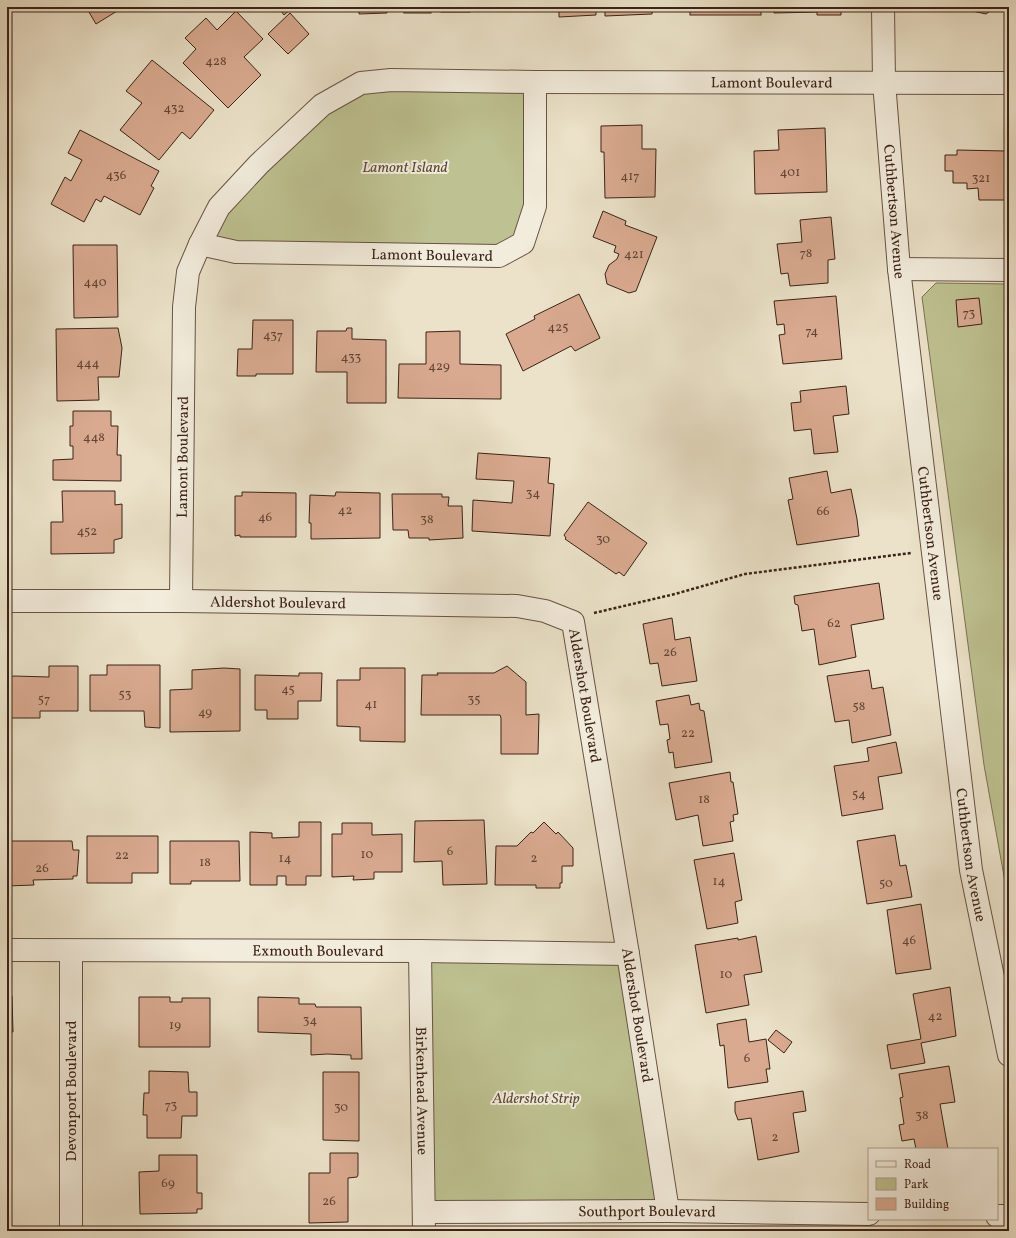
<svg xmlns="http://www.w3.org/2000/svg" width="1016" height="1238" font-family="Vollkorn,serif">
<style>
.green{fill:#bec191;stroke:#7d7254}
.building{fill:#d9aa90;stroke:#3c2317}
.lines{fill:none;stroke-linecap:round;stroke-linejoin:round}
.minor-casing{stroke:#685344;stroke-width:24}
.path{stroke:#3c2317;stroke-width:2.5;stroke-dasharray:3 2;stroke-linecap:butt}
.minor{stroke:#f2ecdc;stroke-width:22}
.labels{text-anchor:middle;stroke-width:4;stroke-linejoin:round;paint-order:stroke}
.number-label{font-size:13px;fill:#634535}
.street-label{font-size:15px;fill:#3c2317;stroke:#f2ecdc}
.park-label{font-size:15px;font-style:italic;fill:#5c4a36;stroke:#f2ecdc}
</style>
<rect width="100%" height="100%" fill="#ebe2c9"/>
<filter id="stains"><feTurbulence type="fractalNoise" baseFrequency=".005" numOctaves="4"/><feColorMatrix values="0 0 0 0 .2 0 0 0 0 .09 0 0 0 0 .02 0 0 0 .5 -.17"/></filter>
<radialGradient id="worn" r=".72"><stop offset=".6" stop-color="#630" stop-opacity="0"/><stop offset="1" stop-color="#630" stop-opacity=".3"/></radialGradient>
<!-- green -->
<g class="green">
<polygon points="535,82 523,243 499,256 200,244 219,207 361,83"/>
<polygon points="936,283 1009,284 1009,904 984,765 922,297"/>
<polygon points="420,951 628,954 668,1211 425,1212"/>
</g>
<!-- building -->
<g class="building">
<polygon points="86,7 122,7 122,8 96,24"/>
<polygon points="278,7 293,7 284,15"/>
<polygon points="359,7 386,7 387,13 359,14"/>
<rect x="404" y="7" width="27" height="6"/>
<rect x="441" y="7" width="29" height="5"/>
<polygon points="559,7 596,7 596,15 559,17"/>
<polygon points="605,7 653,7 652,14 605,16"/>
<rect x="690" y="7" width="71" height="8"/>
<polygon points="774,7 841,7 841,15 817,15 817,12 774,13"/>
<polygon points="968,7 1001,7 1001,9 993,9 986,14 968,10"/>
<polygon points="236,11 263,39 244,57 261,75 228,108 183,63 196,49 185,38 206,18 217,30"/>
<polygon points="290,13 309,34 288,54 268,34"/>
<polygon points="152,60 214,110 190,139 182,132 159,160 120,130 142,103 126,91"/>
<polygon points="642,125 642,149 656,149 655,197 605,198 604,152 601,152 601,126"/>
<polygon points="825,128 827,192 755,194 754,151 779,150 778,130"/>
<polygon points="80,130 159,171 151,186 154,188 140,215 104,196 101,202 96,199 84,222 51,204 65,177 71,181 82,160 68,153"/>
<polygon points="957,150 1006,151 1006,160 1009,160 1009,200 979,200 978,188 967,189 967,183 953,183 953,171 945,171 945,155 957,155"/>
<polygon points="603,211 626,221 625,225 657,237 636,291 629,293 607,284 605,274 609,265 617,259 619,254 614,252 616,246 593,237"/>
<polygon points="831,217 835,259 828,260 828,283 790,286 788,273 781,274 777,244 802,242 800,220"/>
<polygon points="73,245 117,245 118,317 74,318"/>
<polygon points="579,294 600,338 575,351 571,346 523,371 506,334 535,319 534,316"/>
<polygon points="836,296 842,359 783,364 779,335 785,334 784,324 777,325 774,301"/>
<polygon points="979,298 982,324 958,327 956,300"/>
<polygon points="253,320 293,320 293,374 256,374 256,376 237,376 238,349 252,349"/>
<polygon points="118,328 122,348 119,377 98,377 99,400 57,401 56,329"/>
<polygon points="347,328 352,328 352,339 386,340 386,403 347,403 347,372 316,372 317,331 346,331"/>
<polygon points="460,331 460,364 501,365 501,399 398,398 399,364 426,364 426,332"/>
<polygon points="846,386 849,414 833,416 838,452 814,454 811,429 794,431 791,403 801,402 800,391"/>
<polygon points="73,411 111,411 111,426 118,426 117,455 121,455 121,481 53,480 53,460 73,459 73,446 70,446 70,426 73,426"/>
<polygon points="478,453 550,458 548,483 554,484 550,536 472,531 473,500 512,503 514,481 476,479"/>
<polygon points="827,471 831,493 851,489 857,519 859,536 797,545 788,500 793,499 789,478"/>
<polygon points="62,491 115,491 115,505 122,504 122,538 114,540 114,553 51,554 51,522 63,522"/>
<polygon points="242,492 296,493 296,537 240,537 240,535 235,536 235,496 242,496"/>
<polygon points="336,492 380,493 380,538 311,539 311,523 309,523 310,495 335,496"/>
<polygon points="392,494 442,494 442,497 449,497 448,506 462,506 463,538 429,540 429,538 409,538 408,530 393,530"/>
<polygon points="588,502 647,543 624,576 619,572 616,574 565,539 566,538 564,535"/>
<polygon points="879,583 884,619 851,625 856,657 819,665 814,629 802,631 798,605 795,604 794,596"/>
<polygon points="672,618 675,640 690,637 697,681 662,686 658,663 650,664 643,624"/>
<polygon points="107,665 160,665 160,728 145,727 144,711 90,711 90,675 107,675"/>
<polygon points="49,666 78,666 78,711 40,711 40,718 10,718 9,686 7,685 7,679 9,677 14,676 49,677"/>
<polygon points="507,666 526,682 526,715 539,714 538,754 501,754 501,718 500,715 421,715 422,675 438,675 437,673 494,673"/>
<polygon points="224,668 240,669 240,731 170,732 170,690 192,689 192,670"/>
<polygon points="360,668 405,668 405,742 360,741 360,727 337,726 337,680 360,680"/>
<polygon points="869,670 872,689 883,687 891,735 852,743 849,720 835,722 827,676"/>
<polygon points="299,673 322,673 321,701 298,701 298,719 267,719 267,710 255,710 255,675 299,676"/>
<polygon points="689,695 691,705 699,703 700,710 704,711 712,762 675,768 673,752 669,753 667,740 670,739 668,724 660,725 656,701"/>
<polygon points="896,742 902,773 878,777 883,809 842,816 834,766 869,761 867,748"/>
<polygon points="730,772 731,782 733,782 738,814 733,815 734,821 730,822 733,841 703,846 698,815 676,820 669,783"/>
<polygon points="484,820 487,884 443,885 442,861 414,862 415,821"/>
<polygon points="299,822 321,822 321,876 306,876 306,885 286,885 286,876 277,876 277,885 250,885 250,832 272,833 272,838 299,837"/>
<polygon points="544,822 556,834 558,832 573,848 573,866 562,866 562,883 560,883 560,888 536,888 536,885 495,885 496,846 517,846 531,832 533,833"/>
<polygon points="342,823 372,823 372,835 402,834 402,872 374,872 374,879 353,880 354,876 332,877 332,834 342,834"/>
<polygon points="895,835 900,866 906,865 912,897 867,904 857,841"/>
<polygon points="87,836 158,836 158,873 132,873 132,883 87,883"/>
<polygon points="7,841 72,841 73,850 79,850 77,876 73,876 73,879 33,880 34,885 7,886"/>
<polygon points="170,841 239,841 240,881 191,881 191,884 170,884"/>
<polygon points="734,853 742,900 735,902 738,923 707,929 694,860"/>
<polygon points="921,904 931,969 896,974 887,910"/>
<polygon points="756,936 762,972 744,975 749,1005 706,1013 695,945 738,938 738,940"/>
<polygon points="950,987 956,1036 921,1043 925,1063 891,1069 887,1045 921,1039 913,994"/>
<polygon points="7,996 12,996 13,1032 7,1032"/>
<polygon points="139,997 170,997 170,1002 182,1002 182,998 210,998 210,1047 139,1047"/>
<polygon points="258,997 299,998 299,1004 315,1004 316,1007 361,1007 362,1059 351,1059 351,1055 327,1054 311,1055 311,1034 258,1032"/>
<polygon points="746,1019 749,1042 766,1039 770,1069 766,1069 768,1082 728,1088 724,1045 720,1046 717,1024"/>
<polygon points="776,1030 792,1042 784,1053 768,1040"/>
<polygon points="949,1066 955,1102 940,1104 948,1149 916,1149 914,1139 902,1141 899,1125 904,1124 900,1098 903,1097 899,1074"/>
<polygon points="149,1071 188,1072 189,1092 197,1092 197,1116 182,1116 181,1138 147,1138 147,1115 143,1115 144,1093 149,1093"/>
<polygon points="323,1072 359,1072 359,1141 323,1140"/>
<polygon points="803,1091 806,1111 793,1113 799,1152 758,1160 751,1118 738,1120 735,1112 735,1102"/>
<polygon points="330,1153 358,1153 358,1175 357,1177 348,1178 348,1222 309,1223 309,1173 330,1173"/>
<polygon points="159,1155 197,1155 197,1193 202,1193 202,1209 197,1209 197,1213 140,1214 139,1172 159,1171"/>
<polygon points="7,1174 8,1174 9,1220 7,1220"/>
</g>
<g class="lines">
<defs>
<g id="minor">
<path id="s1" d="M 883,7 L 884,82 L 899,269 L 971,870 L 1009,1055"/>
<path id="s2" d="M 200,244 L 236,252 L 499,256 L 523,243 L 535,206 L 535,82"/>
<polyline points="899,269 1009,270"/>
<path id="s3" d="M 7,601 L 181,601 L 517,606 L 545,611 L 573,622 L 628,954 L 668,1211"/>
<path id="s4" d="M 181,601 L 184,307 L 188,272 L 200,244 L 219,207 L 259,164 L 322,105 L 361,83 L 391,80 L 535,82 L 1009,83"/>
<path id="s5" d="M 7,950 L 420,951 L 628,954"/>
<path id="s6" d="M 420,951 L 424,1231"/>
<path id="s7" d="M 425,1212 L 668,1211 L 869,1214"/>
<polyline points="997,1216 1009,1216"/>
<polyline points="71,1231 71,951"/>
</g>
</defs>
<!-- minor casing -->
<use href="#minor" class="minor-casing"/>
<!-- path -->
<polyline class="path" points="594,613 675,594 745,574 911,553"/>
<!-- minor -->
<use href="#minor" class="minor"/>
</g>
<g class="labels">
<!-- number labels -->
<g class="number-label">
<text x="216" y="65">428</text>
<text x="174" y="112">432</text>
<text x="790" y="176">401</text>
<text x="116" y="179">436</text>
<text x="630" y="180">417</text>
<text x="981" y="182">321</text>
<text x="806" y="257">78</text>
<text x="634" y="258">421</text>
<text x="95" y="286">440</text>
<text x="969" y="317">73</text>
<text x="558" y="331">425</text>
<text x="812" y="335">74</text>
<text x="273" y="339">437</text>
<text x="351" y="361">433</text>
<text x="88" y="367">444</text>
<text x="439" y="370">429</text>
<text x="94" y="441">448</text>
<text x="533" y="497">34</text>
<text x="345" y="514">42</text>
<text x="823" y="515">66</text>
<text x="265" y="521">46</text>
<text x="427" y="523">38</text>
<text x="87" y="535">452</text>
<text x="603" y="543">30</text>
<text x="834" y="627">62</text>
<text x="670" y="656">26</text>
<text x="288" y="693">45</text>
<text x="125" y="698">53</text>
<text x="44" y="703">57</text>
<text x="474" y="703">35</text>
<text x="371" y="708">41</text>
<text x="859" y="710">58</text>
<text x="205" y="716">49</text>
<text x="688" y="737">22</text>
<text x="859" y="798">54</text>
<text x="704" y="803">18</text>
<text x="450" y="855">6</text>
<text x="367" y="858">10</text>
<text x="122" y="859">22</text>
<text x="285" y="862">14</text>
<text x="534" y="862">2</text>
<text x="205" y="866">18</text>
<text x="42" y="872">26</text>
<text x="719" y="885">14</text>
<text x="886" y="887">50</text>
<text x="909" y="944">46</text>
<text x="726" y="978">10</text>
<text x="935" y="1020">42</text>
<text x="310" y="1024">34</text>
<text x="175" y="1029">19</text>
<text x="747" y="1062">6</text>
<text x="171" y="1109">73</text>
<text x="341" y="1111">30</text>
<text x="922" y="1119">38</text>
<text x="775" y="1141">2</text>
<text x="168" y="1187">69</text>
<text x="329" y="1205">26</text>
</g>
<!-- street labels -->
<g class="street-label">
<text dy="5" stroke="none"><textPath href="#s4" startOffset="1002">Lamont Boulevard</textPath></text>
<text dy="5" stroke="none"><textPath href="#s1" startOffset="205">Cuthbertson Avenue</textPath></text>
<text dy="5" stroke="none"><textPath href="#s2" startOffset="233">Lamont Boulevard</textPath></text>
<text dy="5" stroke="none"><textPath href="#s4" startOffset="144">Lamont Boulevard</textPath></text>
<text dy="5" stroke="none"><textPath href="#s1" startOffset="529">Cuthbertson Avenue</textPath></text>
<text dy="5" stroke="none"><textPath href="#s3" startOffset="271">Aldershot Boulevard</textPath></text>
<text dy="5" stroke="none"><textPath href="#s3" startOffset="643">Aldershot Boulevard</textPath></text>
<text dy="5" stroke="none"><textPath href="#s1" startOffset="853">Cuthbertson Avenue</textPath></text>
<text dy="5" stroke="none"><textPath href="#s5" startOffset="311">Exmouth Boulevard</textPath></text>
<text dy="5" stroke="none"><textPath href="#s3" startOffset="967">Aldershot Boulevard</textPath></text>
<text transform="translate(71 1091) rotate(-90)" y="5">Devonport Boulevard</text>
<text dy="5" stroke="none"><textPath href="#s6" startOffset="140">Birkenhead Avenue</textPath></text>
<text dy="5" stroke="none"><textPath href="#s7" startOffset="222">Southport Boulevard</textPath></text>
</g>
<!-- park labels -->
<g class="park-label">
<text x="405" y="172">Lamont Island</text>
<text x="536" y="1103">Aldershot Strip</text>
</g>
</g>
<!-- margin -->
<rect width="1016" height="1238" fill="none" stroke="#ebe2c9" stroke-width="24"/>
<rect x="8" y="8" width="1000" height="1222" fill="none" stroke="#3c2317" stroke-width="2"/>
<rect x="12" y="12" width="992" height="1214" fill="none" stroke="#3c2317"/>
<!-- legend -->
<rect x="868" y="1148" width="130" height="72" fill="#f2ecdc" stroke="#a99c8d"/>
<rect x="876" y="1161" width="20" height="6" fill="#f2ecdc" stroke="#a99c8d"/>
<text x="904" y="1168" font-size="12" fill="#3c2317">Road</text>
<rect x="876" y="1178" width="20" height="12" fill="#bec191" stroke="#a99c8d"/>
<text x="904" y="1188" font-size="12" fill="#3c2317">Park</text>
<rect x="876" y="1198" width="20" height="12" fill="#d9aa90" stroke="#a99c8d"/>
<text x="904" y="1208" font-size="12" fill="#3c2317">Building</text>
<rect width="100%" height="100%" filter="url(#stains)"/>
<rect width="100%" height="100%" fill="url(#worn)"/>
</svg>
